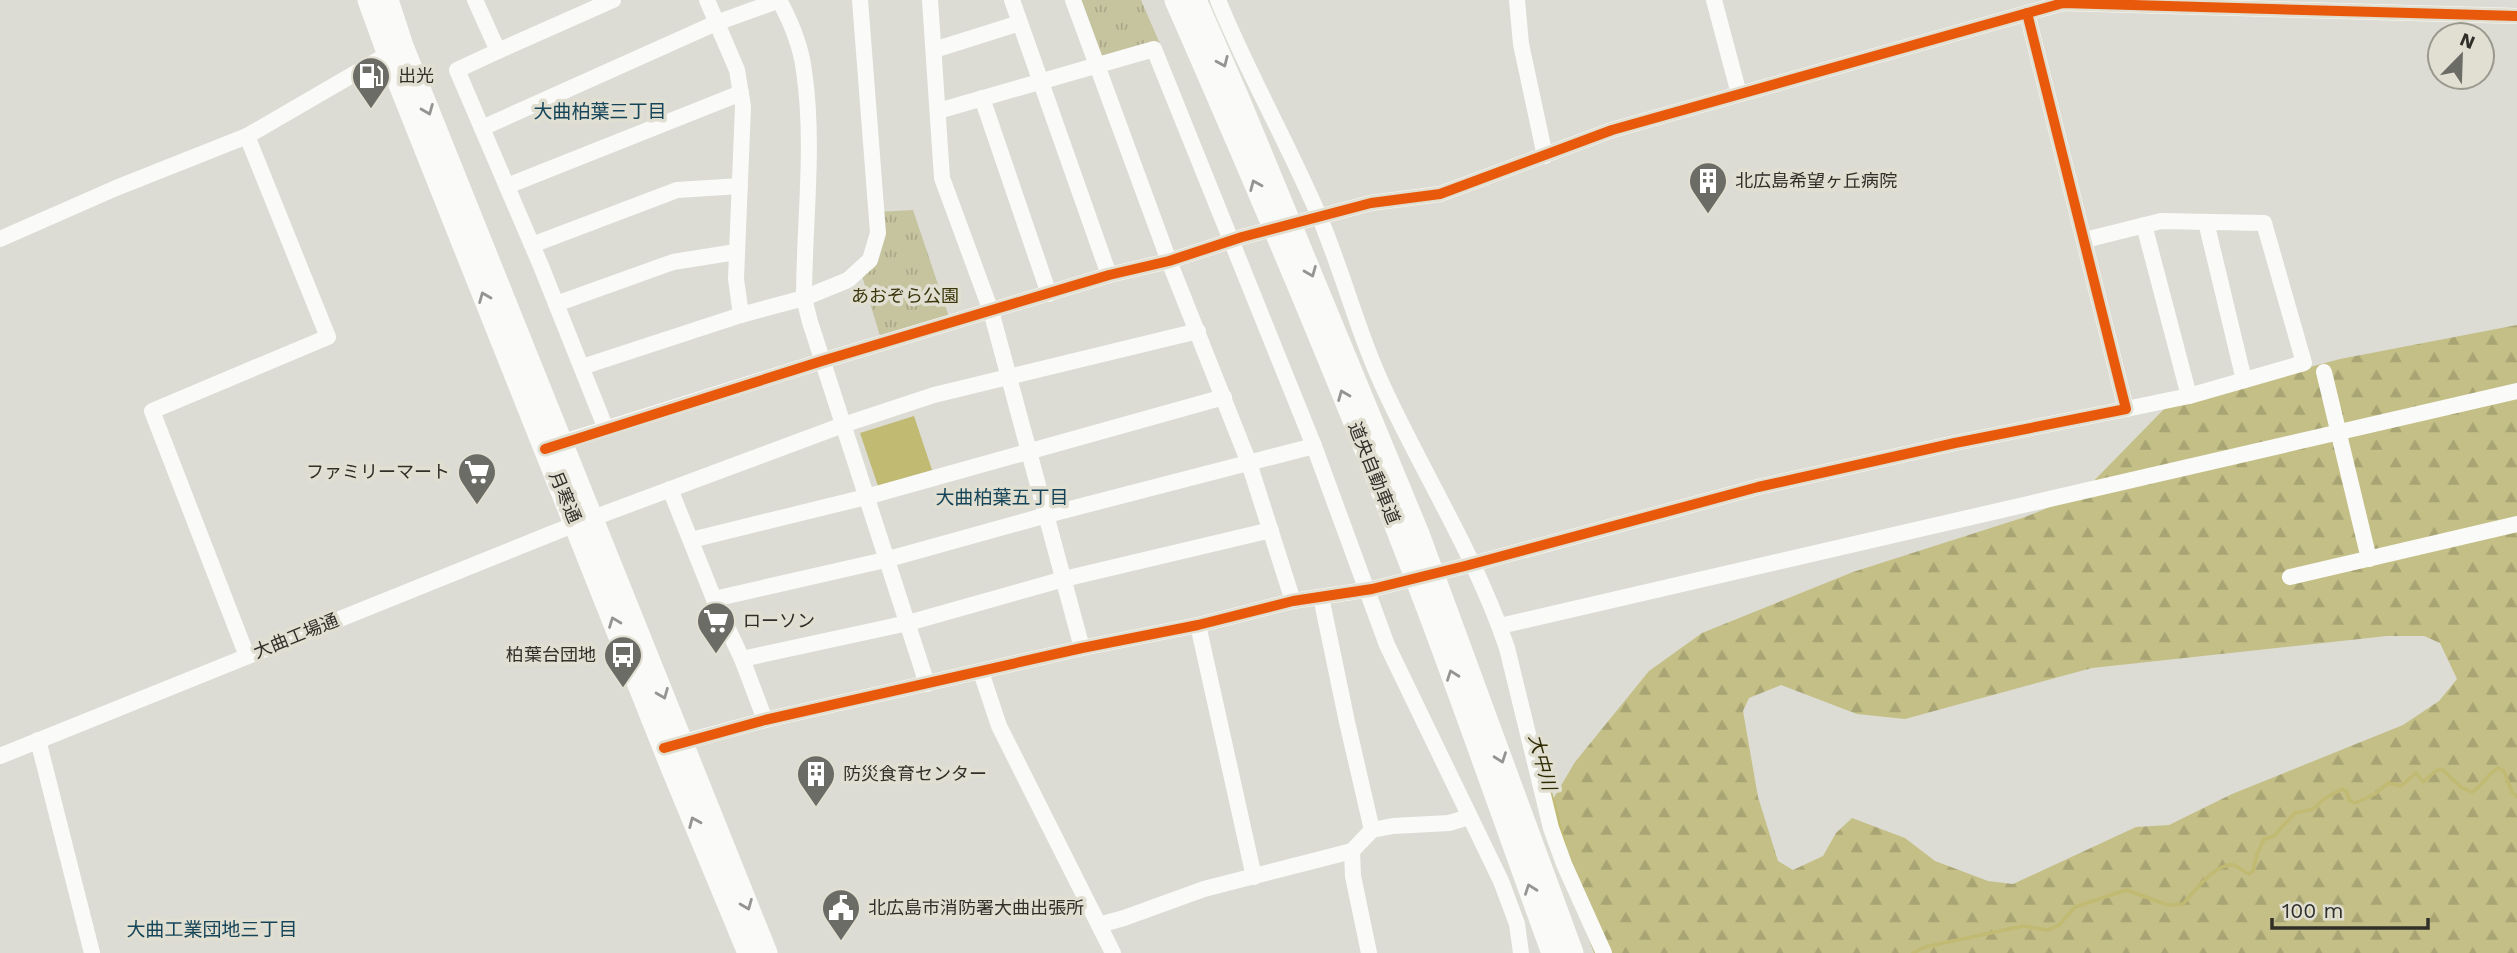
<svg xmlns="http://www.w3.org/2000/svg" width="2517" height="953" font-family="'Work Sans','Noto Sans JP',sans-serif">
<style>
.forest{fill:url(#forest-firs);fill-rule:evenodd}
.park{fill:url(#park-tufts)}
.water{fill:#c0ba73}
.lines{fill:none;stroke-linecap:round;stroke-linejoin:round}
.stream{stroke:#c0ba73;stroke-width:3.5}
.minor{stroke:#fafaf9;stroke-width:16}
.highway{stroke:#fafaf9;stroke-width:23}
.cycleway-casing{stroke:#e0dfd1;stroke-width:15}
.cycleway{stroke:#e8590c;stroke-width:10}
.oneway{stroke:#959492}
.labels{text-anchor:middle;stroke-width:7;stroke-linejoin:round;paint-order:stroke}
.poi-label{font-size:18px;fill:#302f2a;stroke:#e0dfd1;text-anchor:start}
.park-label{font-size:18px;fill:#3a360b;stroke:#e0dfd1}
.street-label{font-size:18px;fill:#302f2a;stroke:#e0dfd1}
.neighbourhood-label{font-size:19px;fill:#164559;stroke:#e0dfd1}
.water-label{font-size:19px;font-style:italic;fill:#2f2b00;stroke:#e0dfd1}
</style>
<defs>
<pattern id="forest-firs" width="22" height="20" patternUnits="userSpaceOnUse" patternTransform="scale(1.75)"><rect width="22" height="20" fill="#c4bf86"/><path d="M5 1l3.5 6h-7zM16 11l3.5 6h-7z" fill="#a9a474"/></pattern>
<pattern id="park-tufts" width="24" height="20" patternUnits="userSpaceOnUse" patternTransform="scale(1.75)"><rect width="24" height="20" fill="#c6c39f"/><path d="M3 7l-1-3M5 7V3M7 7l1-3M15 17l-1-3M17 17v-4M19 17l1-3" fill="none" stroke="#aaa889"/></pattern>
</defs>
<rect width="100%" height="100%" fill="#dcdcd4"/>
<!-- forest -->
<path class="forest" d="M 2517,325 L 2517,953 L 1594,953 L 1558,853 L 1549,806 L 1575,762 L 1649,671 L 1702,633 L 1853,572 L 2025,517 L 2080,495 L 2168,405 L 2340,359 ZM 2387,636 L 2424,636 L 2440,643 L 2457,679 L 2439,701 L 2403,725 L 2232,794 L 2169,825 L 2136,827 L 2013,884 L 1988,881 L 1935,861 L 1905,838 L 1852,818 L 1836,833 L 1823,856 L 1793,870 L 1778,861 L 1758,797 L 1743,711 L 1749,698 L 1781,685 L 1857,714 L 1905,719 L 2092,668 Z"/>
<!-- park -->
<g class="park">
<polygon points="1073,0 1141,0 1160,44 1154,49 1096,64"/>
<polygon points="913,210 951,323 882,343 860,269 877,212"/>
</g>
<!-- water -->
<polygon class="water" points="914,416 932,470 878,486 860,433"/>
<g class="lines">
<!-- stream -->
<g class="stream">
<polyline points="1547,780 1565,846"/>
<path d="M 1913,953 L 1925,947 L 2023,926 L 2048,930 L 2059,925 L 2075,907 L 2126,890 L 2168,905 L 2183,904 C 2193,893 2217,861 2234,865 C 2238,867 2244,872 2249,874 L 2253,871 L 2257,854 L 2264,839 L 2274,836 L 2295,813 L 2313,809 L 2324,799 L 2342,789 L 2346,791 L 2350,801 L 2355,803 L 2375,794 L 2388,783 L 2401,786 L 2416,773 L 2423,782 L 2437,770 L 2443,770 L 2462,788 L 2472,792 C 2483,786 2487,774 2498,768 L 2504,771 L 2512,792 L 2517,797"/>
</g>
<!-- minor -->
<g class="minor">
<polyline points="475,0 498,51 457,70 541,266 606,429"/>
<polyline points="707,0 737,70 743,106 736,279 741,315"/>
<path d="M 779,0 C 791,22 801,46 804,71 C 815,145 804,223 804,298 L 810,322 L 927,684"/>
<polyline points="930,0 942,178 991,311 1082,648"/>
<polyline points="1012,0 1109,275"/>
<polyline points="1073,0 1169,261 1249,463 1293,601"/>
<path d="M 1218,0 C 1248,74 1288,143 1319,216 C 1344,275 1359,337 1387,395 C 1427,480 1477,559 1507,648 L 1551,828 L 1564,864 L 1604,953"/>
<polyline points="1517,0 1521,44 1545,156"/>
<polyline points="1714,0 1739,94"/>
<polyline points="934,50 1020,23"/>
<polyline points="498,51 613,0"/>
<polyline points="982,98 1049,294"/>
<polyline points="938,111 1154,49 1314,446 1387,645 1501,881 1517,924 1521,953"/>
<polyline points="482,128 716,23 780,0"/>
<polyline points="507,186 741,93"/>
<polyline points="2206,222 2244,380"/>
<polyline points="2144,225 2189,396"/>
<polyline points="0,239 116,188 247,136 397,49"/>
<polyline points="2085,240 2161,221 2264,223 2304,363 2189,396 2126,409"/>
<polyline points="532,245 677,190 740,186"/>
<polyline points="556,304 673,262 736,252"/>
<polyline points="582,367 741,315 804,298 848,280 870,260 878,233 860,0"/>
<polyline points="2324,372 2369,559"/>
<polyline points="551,446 822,361 1109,275 1169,261 1242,237 1371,203 1440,194 1612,130 2063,3 2517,16"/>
<polyline points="670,489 714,599 742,659 765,720"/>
<polyline points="691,540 866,497 1224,397"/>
<polyline points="2290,577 2517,524"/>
<polyline points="1321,597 1347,722 1372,830"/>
<polyline points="714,599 885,560 1047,515 1314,446"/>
<polyline points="1198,625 1254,877"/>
<polyline points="1500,626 2517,391"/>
<polyline points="247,656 152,411 328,337 247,136"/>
<polyline points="742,659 908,623 1064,579 1271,530"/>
<polyline points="981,672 999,726 1113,953"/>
<polyline points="38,740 92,953"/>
<polyline points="673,745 765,720 1082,648 1198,625 1293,601 1372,589 1465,566 1758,487 1955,443 2126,409 2027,13"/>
<polyline points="0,756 558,531 843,425 934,395 1198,331"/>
<polyline points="1352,851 1353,876 1369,953"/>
<polyline points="1099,925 1124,918 1204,889 1352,851 1372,830 1393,826 1449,823 1469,817"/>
</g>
<!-- highway -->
<g class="highway">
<polyline points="369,0 397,77 673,770 749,953"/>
<polyline points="387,0 402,46 766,953"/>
<path d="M 1176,0 C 1263,198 1348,398 1425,601 C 1469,717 1510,836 1553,953"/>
<polyline points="1195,0 1237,96 1418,534 1572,953"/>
</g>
<defs>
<g id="cycleway">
<polyline points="545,449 822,361 1109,275 1169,261 1242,237 1371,203 1440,194 1612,130 2063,3 2517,16"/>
<polyline points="664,748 765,720 1082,648 1198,625 1293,601 1372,589 1465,566 1758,487 1955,443 2126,409 2027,13"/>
</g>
</defs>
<!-- cycleway casing -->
<use href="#cycleway" class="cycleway-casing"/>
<!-- cycleway -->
<use href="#cycleway" class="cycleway"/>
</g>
<!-- one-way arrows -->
<defs><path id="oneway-chevron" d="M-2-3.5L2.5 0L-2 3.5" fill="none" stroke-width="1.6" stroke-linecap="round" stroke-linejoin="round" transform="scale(1.75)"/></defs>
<g class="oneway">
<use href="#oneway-chevron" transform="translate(1223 62) rotate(66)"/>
<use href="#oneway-chevron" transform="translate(428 110) rotate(68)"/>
<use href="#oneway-chevron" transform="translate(1255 185) rotate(-113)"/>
<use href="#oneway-chevron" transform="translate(1311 272) rotate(68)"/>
<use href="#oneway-chevron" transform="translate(484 297) rotate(-112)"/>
<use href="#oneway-chevron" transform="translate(1343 395) rotate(-112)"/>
<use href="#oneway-chevron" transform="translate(614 622) rotate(-111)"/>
<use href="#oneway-chevron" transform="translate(1452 675) rotate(-110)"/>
<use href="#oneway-chevron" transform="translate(663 694) rotate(68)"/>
<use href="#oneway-chevron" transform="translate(1501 758) rotate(70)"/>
<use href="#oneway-chevron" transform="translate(694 822) rotate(-113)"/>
<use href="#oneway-chevron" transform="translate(1530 889) rotate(-110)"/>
<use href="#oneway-chevron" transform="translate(747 905) rotate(68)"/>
</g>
<!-- icons -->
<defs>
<symbol id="fuel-pin" viewBox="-11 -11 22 30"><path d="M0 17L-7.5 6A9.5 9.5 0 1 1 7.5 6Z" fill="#6c6c66" stroke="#e0dfd1"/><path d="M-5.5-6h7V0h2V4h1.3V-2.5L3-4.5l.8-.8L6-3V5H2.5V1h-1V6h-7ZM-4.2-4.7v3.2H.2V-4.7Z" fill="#fff"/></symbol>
<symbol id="building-pin" viewBox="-11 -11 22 30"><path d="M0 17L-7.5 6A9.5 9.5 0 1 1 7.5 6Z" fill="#6c6c66" stroke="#e0dfd1"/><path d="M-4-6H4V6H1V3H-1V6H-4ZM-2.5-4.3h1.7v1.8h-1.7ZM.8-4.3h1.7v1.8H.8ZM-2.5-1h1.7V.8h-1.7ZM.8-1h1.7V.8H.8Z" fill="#fff"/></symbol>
<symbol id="supermarket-pin" viewBox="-11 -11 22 30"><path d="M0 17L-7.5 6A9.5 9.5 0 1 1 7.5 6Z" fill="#6c6c66" stroke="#e0dfd1"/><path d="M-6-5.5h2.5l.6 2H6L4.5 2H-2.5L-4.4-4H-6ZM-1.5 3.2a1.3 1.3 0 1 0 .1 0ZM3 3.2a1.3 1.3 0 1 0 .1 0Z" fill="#fff"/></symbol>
<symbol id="bus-pin" viewBox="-11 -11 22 30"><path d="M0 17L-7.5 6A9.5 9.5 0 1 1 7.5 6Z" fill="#6c6c66" stroke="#e0dfd1"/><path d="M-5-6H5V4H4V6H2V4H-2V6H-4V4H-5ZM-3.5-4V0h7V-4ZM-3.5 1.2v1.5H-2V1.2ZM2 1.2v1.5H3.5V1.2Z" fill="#fff"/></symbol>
<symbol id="civic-pin" viewBox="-11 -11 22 30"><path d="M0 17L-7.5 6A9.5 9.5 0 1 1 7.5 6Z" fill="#6c6c66" stroke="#e0dfd1"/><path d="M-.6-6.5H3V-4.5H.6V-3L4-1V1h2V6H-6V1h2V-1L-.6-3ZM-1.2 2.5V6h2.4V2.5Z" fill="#fff"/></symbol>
</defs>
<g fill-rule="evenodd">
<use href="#fuel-pin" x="349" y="54" width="44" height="60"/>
<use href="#building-pin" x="1686" y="159" width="44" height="60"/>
<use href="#supermarket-pin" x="455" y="450" width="44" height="60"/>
<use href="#supermarket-pin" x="694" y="599" width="44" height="60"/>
<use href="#bus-pin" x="601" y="633" width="44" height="60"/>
<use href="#building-pin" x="794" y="752" width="44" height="60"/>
<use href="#civic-pin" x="819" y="886" width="44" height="60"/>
</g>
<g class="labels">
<!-- poi labels -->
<g class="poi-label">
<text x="398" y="82">出光</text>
<text x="1735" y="187">北広島希望ヶ丘病院</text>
<text x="450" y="478" text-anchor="end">ファミリーマート</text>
<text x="743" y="627">ローソン</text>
<text x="596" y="661" text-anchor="end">柏葉台団地</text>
<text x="843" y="780">防災食育センター</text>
<text x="868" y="914">北広島市消防署大曲出張所</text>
</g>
<!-- park labels -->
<g class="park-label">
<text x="905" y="302">あおぞら公園</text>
</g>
<!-- street labels -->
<g class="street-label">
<text transform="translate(1374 473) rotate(68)" y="6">道央自動車道</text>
<text transform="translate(565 497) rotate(67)" y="6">月寒通</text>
<text transform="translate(296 636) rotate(-22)" y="6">大曲工場通</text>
</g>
<!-- neighbourhood labels -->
<g class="neighbourhood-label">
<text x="600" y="118">大曲柏葉三丁目</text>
<text x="1002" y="504">大曲柏葉五丁目</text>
<text x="212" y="936">大曲工業団地三丁目</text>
</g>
<!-- water labels -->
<g class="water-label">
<text transform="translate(1543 762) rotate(75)" y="7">大中川</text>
</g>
</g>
<!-- north arrow -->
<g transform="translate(2461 56) rotate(23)"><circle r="33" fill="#e0dfd1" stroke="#9a998e" stroke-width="2"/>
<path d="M0-5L12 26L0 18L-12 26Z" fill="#6c6c66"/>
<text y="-10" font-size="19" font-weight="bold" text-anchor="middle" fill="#302f2a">N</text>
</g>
<!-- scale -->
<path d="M2272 918v10h156v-10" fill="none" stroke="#302f2a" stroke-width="3.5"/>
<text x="2282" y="918" font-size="21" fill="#302f2a" stroke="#e0dfd1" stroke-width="5" paint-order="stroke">100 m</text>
</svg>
